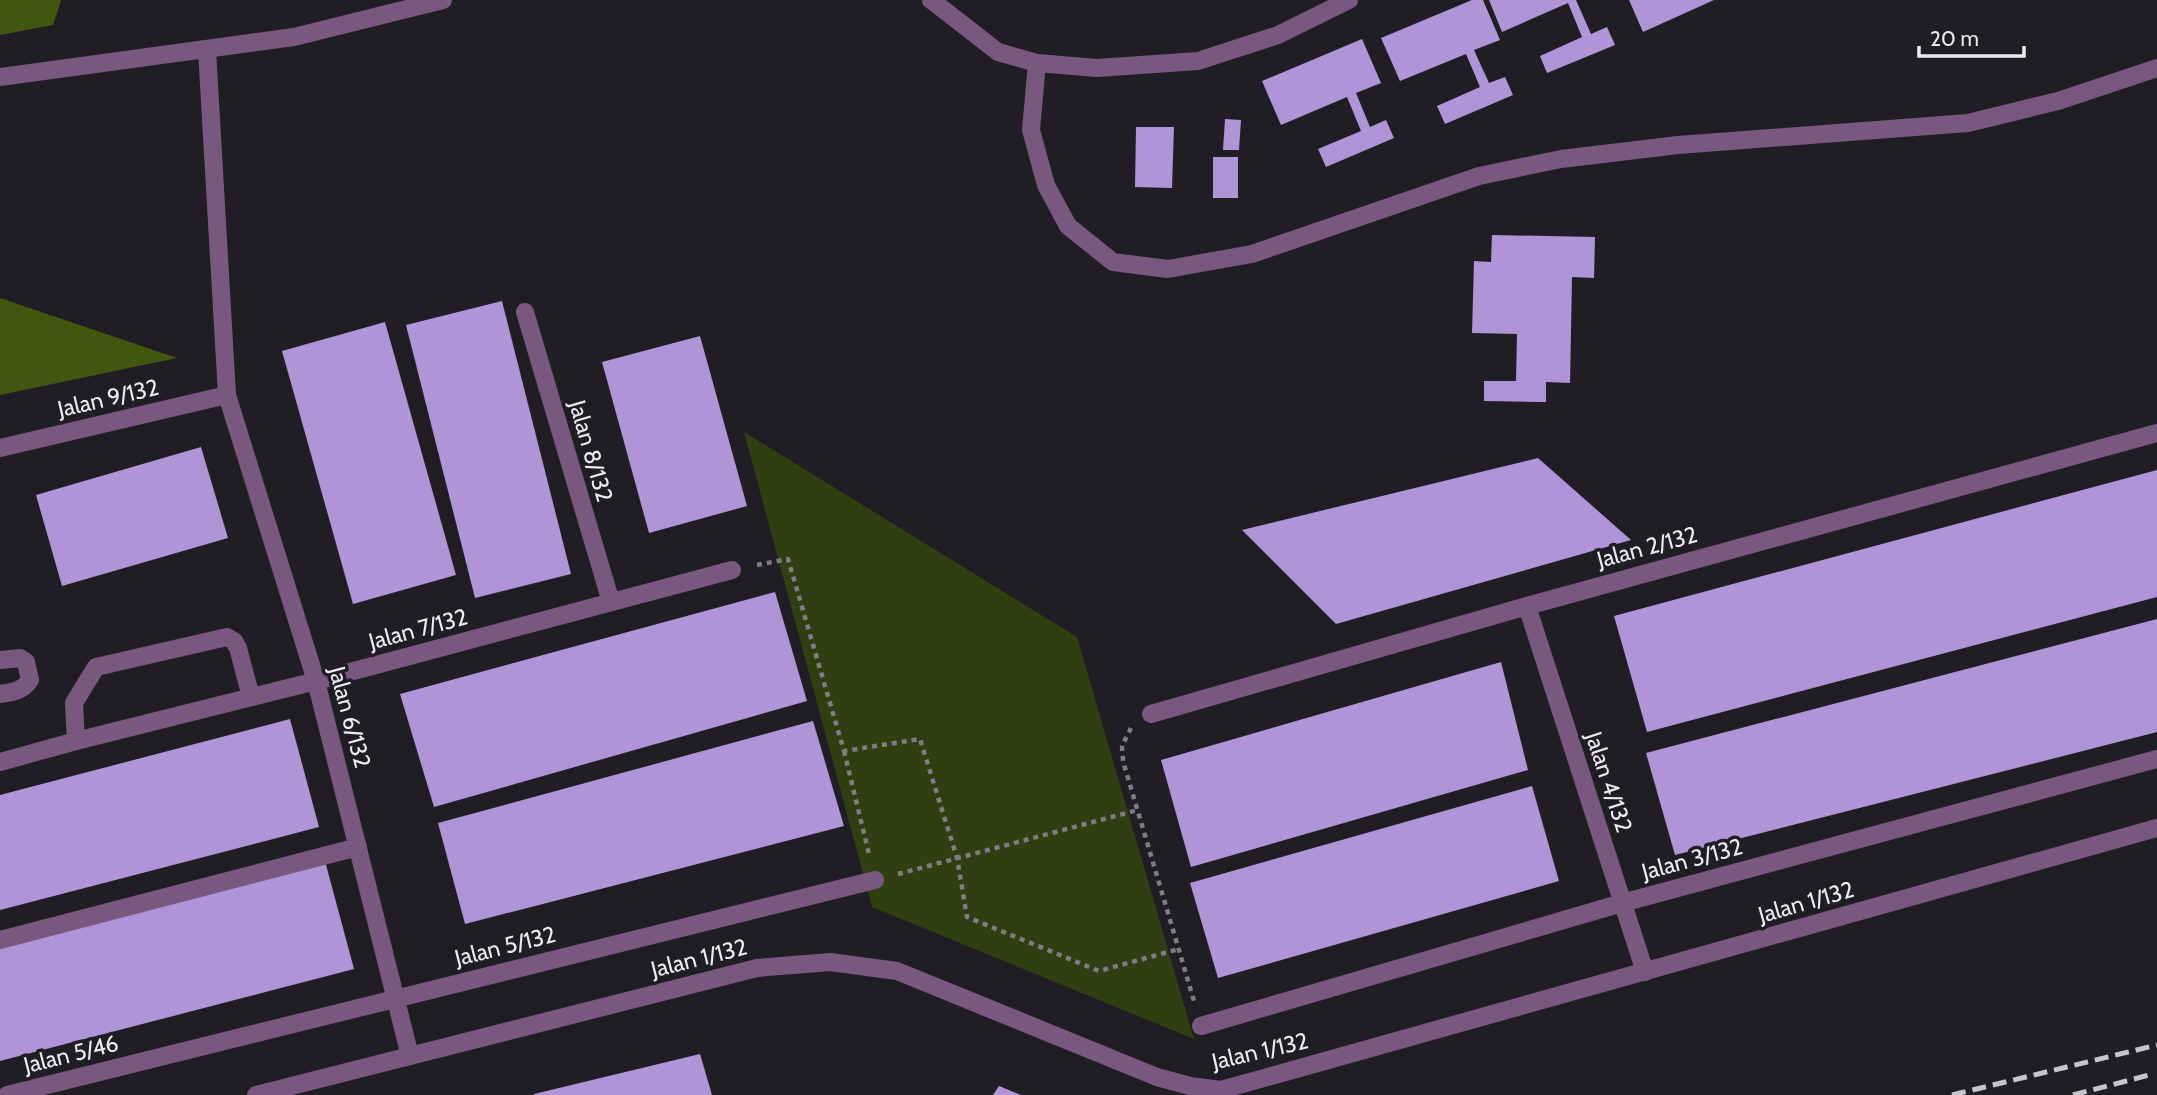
<svg xmlns="http://www.w3.org/2000/svg" width="2157" height="1095" font-family="Cabin,sans-serif">
<style>
.green{fill:#303f11}
.forest{fill:#41560f}
.building{fill:#af95d8}
.lines{fill:none;stroke-linecap:round;stroke-linejoin:round}
.path{stroke:#7e7d82;stroke-width:4.5;stroke-dasharray:5 5;stroke-linecap:butt}
.minor{stroke:#78587e;stroke-width:18}
.rail{stroke:#c6c5c9;stroke-width:5;stroke-dasharray:14 7;stroke-linecap:butt}
.labels{text-anchor:middle;stroke-width:7;stroke-linejoin:round;paint-order:stroke}
.street-label{font-size:23px;fill:#ecebef;stroke:#201e24}
</style>
<rect width="100%" height="100%" fill="#201e24"/>
<!-- green -->
<polygon class="green" points="744,432 1077,637 1194,1039 872,907"/>
<!-- forest -->
<g class="forest">
<polygon points="0,0 61,0 53,25 0,35"/>
<polygon points="0,298 177,358 0,395"/>
</g>
<!-- building -->
<g class="building">
<polygon points="1472,0 1483,0 1500,40 1474,50 1489,83 1505,77 1513,95 1445,124 1437,106 1480,87 1466,54 1400,81 1381,38"/>
<polygon points="1489,0 1576,0 1591,34 1607,27 1615,45 1547,73 1540,56 1582,37 1568,3 1502,32"/>
<polygon points="1629,0 1714,0 1643,32"/>
<polygon points="1362,39 1381,83 1356,93 1370,127 1386,120 1394,138 1326,167 1318,149 1361,131 1347,97 1281,125 1262,81"/>
<polygon points="1225,119 1241,120 1239,150 1223,150"/>
<polygon points="1136,127 1174,127 1172,188 1135,187"/>
<rect x="1213" y="157" width="25" height="41"/>
<polygon points="1492,235 1595,237 1594,278 1572,277 1570,383 1546,382 1546,402 1484,401 1484,381 1516,381 1517,334 1472,333 1474,261 1491,262"/>
<polygon points="502,301 571,574 475,598 406,325"/>
<polygon points="385,322 456,575 353,604 282,351"/>
<polygon points="700,336 747,506 649,533 602,362"/>
<polygon points="201,447 228,538 62,586 36,495"/>
<polygon points="1538,458 1631,540 1336,624 1242,530"/>
<polygon points="2157,470 2157,597 1647,732 1614,616"/>
<polygon points="775,592 807,701 434,807 400,694"/>
<polygon points="2157,619 2157,732 1675,855 1646,753"/>
<polygon points="1501,662 1528,770 1191,867 1161,760"/>
<polygon points="290,719 319,827 0,910 0,795"/>
<polygon points="813,721 844,826 465,924 438,823"/>
<polygon points="1532,786 1559,881 1218,978 1190,883"/>
<polygon points="325,861 354,969 0,1061 0,946"/>
<polygon points="700,1054 712,1095 534,1095 534,1094"/>
<polygon points="999,1086 1021,1095 993,1095"/>
</g>
<g class="lines">
<!-- path -->
<g class="path">
<polyline points="757,565 788,559 844,751 920,739 957,858 967,917 1099,971 1179,949"/>
<polyline points="1131,728 1122,746 1123,761 1194,1001"/>
<polyline points="844,751 869,854"/>
<polyline points="898,874 1138,810"/>
</g>
<!-- minor -->
<g class="minor">
<polyline points="931,0 998,52 1037,63 1097,68 1198,61 1278,35 1349,0"/>
<polyline points="207,50 227,395 316,681 410,1056"/>
<polyline points="1037,63 1031,130 1046,185 1068,226 1113,262 1168,269 1252,254 1479,176 1561,159 1678,145 1968,123 2058,101 2157,68"/>
<polyline points="0,77 294,37 443,0"/>
<polyline points="525,312 611,602"/>
<polyline points="0,448 227,395"/>
<polyline points="1527,606 1645,972"/>
<path d="M 0,660 L 20,658 L 26,662 L 30,680 C 23,691 13,692 0,694"/>
<polyline points="1151,714 1527,606 2157,433"/>
<polyline points="76,741 74,703 96,667 227,637 234,641 238,648 251,697"/>
<polyline points="0,762 76,741 316,681 732,570"/>
<polyline points="0,940 358,847"/>
<polyline points="1201,1026 1622,903 2157,759"/>
<polyline points="7,1095 875,880"/>
<polyline points="256,1095 757,968 830,962 897,971 1157,1077 1190,1086 1221,1090 2157,828"/>
</g>
<!-- rail -->
<g class="rail">
<polyline points="1952,1095 2157,1045"/>
<polyline points="2073,1095 2149,1075"/>
</g>
</g>
<g class="labels">
<!-- street labels -->
<g class="street-label">
<text transform="translate(108 398) rotate(-13)" y="8">Jalan 9/132</text>
<text transform="translate(591 451) rotate(74)" y="8">Jalan 8/132</text>
<text transform="translate(1647 547) rotate(-15)" y="8">Jalan 2/132</text>
<text transform="translate(418 629) rotate(-15)" y="8">Jalan 7/132</text>
<text transform="translate(350 717) rotate(75)" y="8">Jalan 6/132</text>
<text transform="translate(1609 782) rotate(72)" y="8">Jalan 4/132</text>
<text transform="translate(1692 859) rotate(-15)" y="8">Jalan 3/132</text>
<text transform="translate(1806 902) rotate(-16)" y="8">Jalan 1/132</text>
<text transform="translate(505 946) rotate(-14)" y="8">Jalan 5/132</text>
<text transform="translate(699 958) rotate(-14)" y="8">Jalan 1/132</text>
<text transform="translate(1260 1051) rotate(-13)" y="8">Jalan 1/132</text>
<text transform="translate(71 1054) rotate(-14)" y="8">Jalan 5/46</text>
</g>
</g>
<!-- scale -->
<path d="M1919 46v10h105v-10" fill="none" stroke="#ecebef" stroke-width="3.5"/>
<text x="1930" y="46" font-size="21" fill="#ecebef" stroke="#201e24" stroke-width="5" paint-order="stroke">20 m</text>
</svg>
